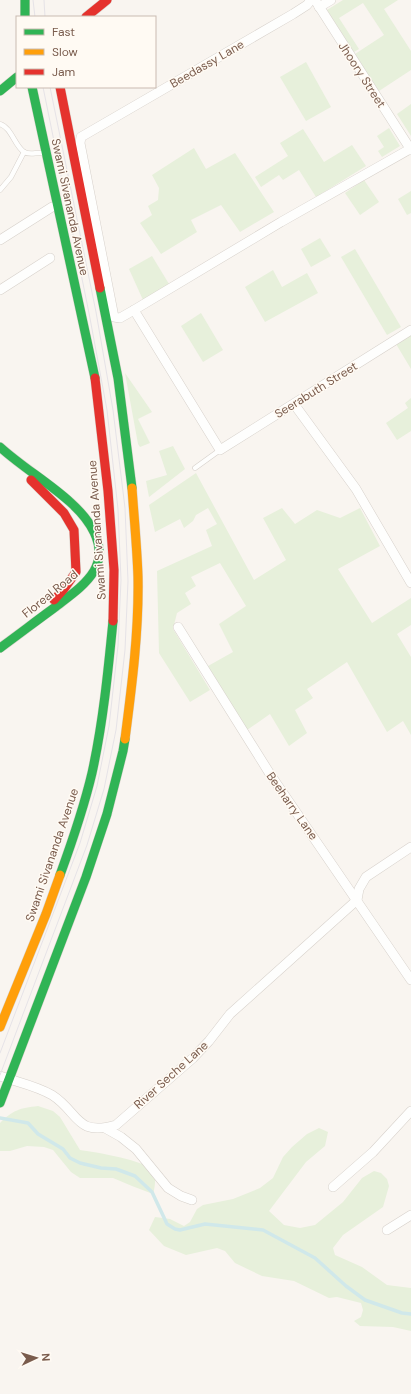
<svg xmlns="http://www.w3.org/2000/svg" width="411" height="1394" font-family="'DM Sans',sans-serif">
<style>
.green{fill:#e7f0db}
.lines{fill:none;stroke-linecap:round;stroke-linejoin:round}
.stream{stroke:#d0e8ea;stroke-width:3.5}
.lane-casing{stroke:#d7d1cb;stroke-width:5.5}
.street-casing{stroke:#d7d1cb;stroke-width:10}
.fast-casing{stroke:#d9d2cb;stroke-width:10}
.slow-casing{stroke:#d9d2cb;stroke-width:10}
.jam-casing{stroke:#d9d2cb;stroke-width:10}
.lane{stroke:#fefefd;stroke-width:4.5}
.street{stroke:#fefefd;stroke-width:9}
.fast{stroke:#30b455;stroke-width:9}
.slow{stroke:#ff9f0a;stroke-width:9}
.jam{stroke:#e5322d;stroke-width:9}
.tram{stroke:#e6e3e7;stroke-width:1}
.labels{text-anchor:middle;stroke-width:3;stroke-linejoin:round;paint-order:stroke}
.street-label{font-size:12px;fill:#7a5c4d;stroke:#fffaf3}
</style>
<rect width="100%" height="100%" fill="#f9f5f0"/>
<!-- green -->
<g class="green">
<polygon points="343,0 398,0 384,9 411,51 411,70 379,91 355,54 384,35 363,3 339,18 359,49 354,52 327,10"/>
<polygon points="306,62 331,107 306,121 280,77"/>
<polygon points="411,104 411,136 397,114"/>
<polygon points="389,128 400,146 382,157 378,151 384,147 377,136"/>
<polygon points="303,129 324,162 352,145 366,166 316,197 299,170 283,180 279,175 261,187 255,177 288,156 280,143"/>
<polygon points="194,148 206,169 235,153 274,212 240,232 221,205 191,220 197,232 161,254 140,223 152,215 148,206 158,200 159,188 152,175"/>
<polygon points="364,180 379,202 360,215 345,193"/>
<polygon points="411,191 411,213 407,215 398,199"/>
<polygon points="320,238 331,256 311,267 301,249"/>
<polygon points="355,249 401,327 387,335 341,257"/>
<polygon points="152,256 169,284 143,300 129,269"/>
<polygon points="273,270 282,287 307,273 318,293 265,322 245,287"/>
<polygon points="201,313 223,350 203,362 181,326"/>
<polygon points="411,335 411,369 396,344"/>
<polygon points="125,373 152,412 138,419 150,443 140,447 138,444"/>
<polygon points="411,398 411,431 397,440 386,423 408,408 405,403"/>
<polygon points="173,446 185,469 149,497 146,481 167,475 159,451"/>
<polygon points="196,473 254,580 286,560 263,518 282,508 295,524 317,510 340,518 360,508 380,546 338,569 372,623 411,598 411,625 397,634 411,657 411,735 403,721 387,732 347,662 307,689 313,698 295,710 307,733 289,746 270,714 247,730 208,666 233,652 219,624 246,606 220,563 191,577 196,586 185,593 191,604 177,613 173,629 210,690 190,702 159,653 157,571 212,546 206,530 217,524 208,508 196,515 193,521 184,528 180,519 155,532 149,505"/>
<path d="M 38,1106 L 53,1111 L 60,1117 L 80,1150 C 94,1152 147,1160 154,1172 C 156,1178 155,1188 153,1194 L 132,1186 L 113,1178 L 80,1178 L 71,1172 L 53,1150 L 44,1147 L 27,1146 L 10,1151 L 0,1151 L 0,1123 C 13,1110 20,1108 38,1106 Z"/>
<polygon points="319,1128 328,1132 325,1146 306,1162 269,1211 284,1225 300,1228 315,1225 343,1202 362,1178 374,1171 381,1173 387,1179 389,1186 383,1207 343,1235 333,1248 335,1255 362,1267 387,1285 411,1288 411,1331 393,1327 360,1326 354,1321 361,1317 363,1310 361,1303 337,1297 329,1298 294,1281 262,1276 235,1263 225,1251 217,1248 186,1255 164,1246 149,1230 155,1217 170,1219 184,1226 190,1222 197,1209 203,1205 233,1199 260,1188 273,1178 283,1157 292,1147 307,1134"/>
</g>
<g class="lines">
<!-- stream -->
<polyline class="stream" points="0,1118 28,1123 38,1134 63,1149 70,1158 80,1163 101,1168 116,1169 135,1176 152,1192 167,1224 175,1229 180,1230 205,1224 263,1230 315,1258 346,1286 365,1300 402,1313 411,1314"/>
<defs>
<g id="lane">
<path d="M 0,124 C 12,128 14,145 24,152 C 31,156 38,151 45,154"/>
<polyline points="0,190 11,177 24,152"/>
<polyline points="195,468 220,450"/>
</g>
<g id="street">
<polyline points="311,0 307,5 293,14 81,137 80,143 114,317 120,318 134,310 281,222 410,149"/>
<polyline points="315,0 411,150"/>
<polyline points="319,7 331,0"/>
<polyline points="0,240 52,207"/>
<polyline points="0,290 50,258"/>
<polyline points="134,310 220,450 411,330"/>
<polyline points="294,404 356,489 411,583"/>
<polyline points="178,627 270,774 411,980"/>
<path d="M 0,1076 C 17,1082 37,1086 52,1095 C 79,1112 75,1137 116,1125 L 193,1058 L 209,1041 L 230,1014 L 357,900 L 359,889 L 366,877 L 411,847"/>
<polyline points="105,1128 121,1137 136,1149 168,1188 181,1196 192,1200"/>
<polyline points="333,1187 373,1152 411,1111"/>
<polyline points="387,1230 411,1215"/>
</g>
<g id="fast">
<polyline points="25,0 25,17"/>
<polyline points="32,87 95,378"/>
<polyline points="0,91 17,77"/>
<polyline points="100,288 118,378 132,488"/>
<path d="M 0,447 C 22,467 48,482 70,502 C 88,518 109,545 94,571 C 85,586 68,597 54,608 C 36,621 18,635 0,648"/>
<path d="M 60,875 C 72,842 84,807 92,773 C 103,723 108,672 113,621"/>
<polyline points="0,1103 86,877 107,814 123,751 125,739"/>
</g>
<g id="slow">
<path d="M 125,739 C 132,685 139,631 138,577 C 137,547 134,517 132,488"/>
<polyline points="0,1027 46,914 60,875"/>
</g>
<g id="jam">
<polyline points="86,17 107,0"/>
<polyline points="60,87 100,288"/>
<polyline points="95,378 108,491 114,570 113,621"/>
<polyline points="31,480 64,513 74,530 76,572 64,589 54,600"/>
</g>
</defs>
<!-- lane casing -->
<use href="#lane" class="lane-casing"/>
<!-- street casing -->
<use href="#street" class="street-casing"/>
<!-- fast casing -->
<use href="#fast" class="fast-casing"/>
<!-- slow casing -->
<use href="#slow" class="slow-casing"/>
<!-- jam casing -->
<use href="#jam" class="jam-casing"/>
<!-- lane -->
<use href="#lane" class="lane"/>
<!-- street -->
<use href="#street" class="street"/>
<!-- fast -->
<use href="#fast" class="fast"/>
<!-- slow -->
<use href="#slow" class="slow"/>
<!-- jam -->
<use href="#jam" class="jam"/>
<!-- tram -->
<g class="tram">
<polyline points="33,0 35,17"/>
<polyline points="44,0 45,17"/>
<polyline points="0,1053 80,843 97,786 109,726 118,646 121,580 118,509 107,410 89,313 43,87"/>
<polyline points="0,1075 87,845 104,789 116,730 125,650 128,581 125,508 113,410 96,312 50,87"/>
</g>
</g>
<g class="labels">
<!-- street labels -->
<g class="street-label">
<text transform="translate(207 64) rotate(-30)" y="4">Beedassy Lane</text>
<text transform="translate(362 75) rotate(57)" y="4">Jhoory Street</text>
<text transform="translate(70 207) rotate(78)" y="4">Swami Sivananda Avenue</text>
<text transform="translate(316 390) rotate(-32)" y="4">Seerabuth Street</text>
<text transform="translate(97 530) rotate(-94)" y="4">Swami Sivananda Avenue</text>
<text transform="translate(50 594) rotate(-39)" y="4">Floreal Road</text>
<text transform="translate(292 806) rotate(55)" y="4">Beeharry Lane</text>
<text transform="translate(52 855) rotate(-71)" y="4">Swami Sivananda Avenue</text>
<text transform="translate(171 1075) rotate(-42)" y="4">River Seche Lane</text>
</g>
</g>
<!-- legend -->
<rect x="16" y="16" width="140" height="72" fill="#fffaf3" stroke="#cabbb1"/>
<rect x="24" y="29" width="20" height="6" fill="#30b455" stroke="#cabbb1"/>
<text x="52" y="36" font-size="12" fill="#7a5c4d">Fast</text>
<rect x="24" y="49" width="20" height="6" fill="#ff9f0a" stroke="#cabbb1"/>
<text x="52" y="56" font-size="12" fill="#7a5c4d">Slow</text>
<rect x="24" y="69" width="20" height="6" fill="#e5322d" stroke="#cabbb1"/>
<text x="52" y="76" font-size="12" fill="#7a5c4d">Jam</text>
<!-- north arrow -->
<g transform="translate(36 1358) rotate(86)" stroke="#fffaf3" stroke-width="3" paint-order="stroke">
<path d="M0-3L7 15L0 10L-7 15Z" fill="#7a5c4d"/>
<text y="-6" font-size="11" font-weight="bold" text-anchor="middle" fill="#7a5c4d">N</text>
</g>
</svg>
